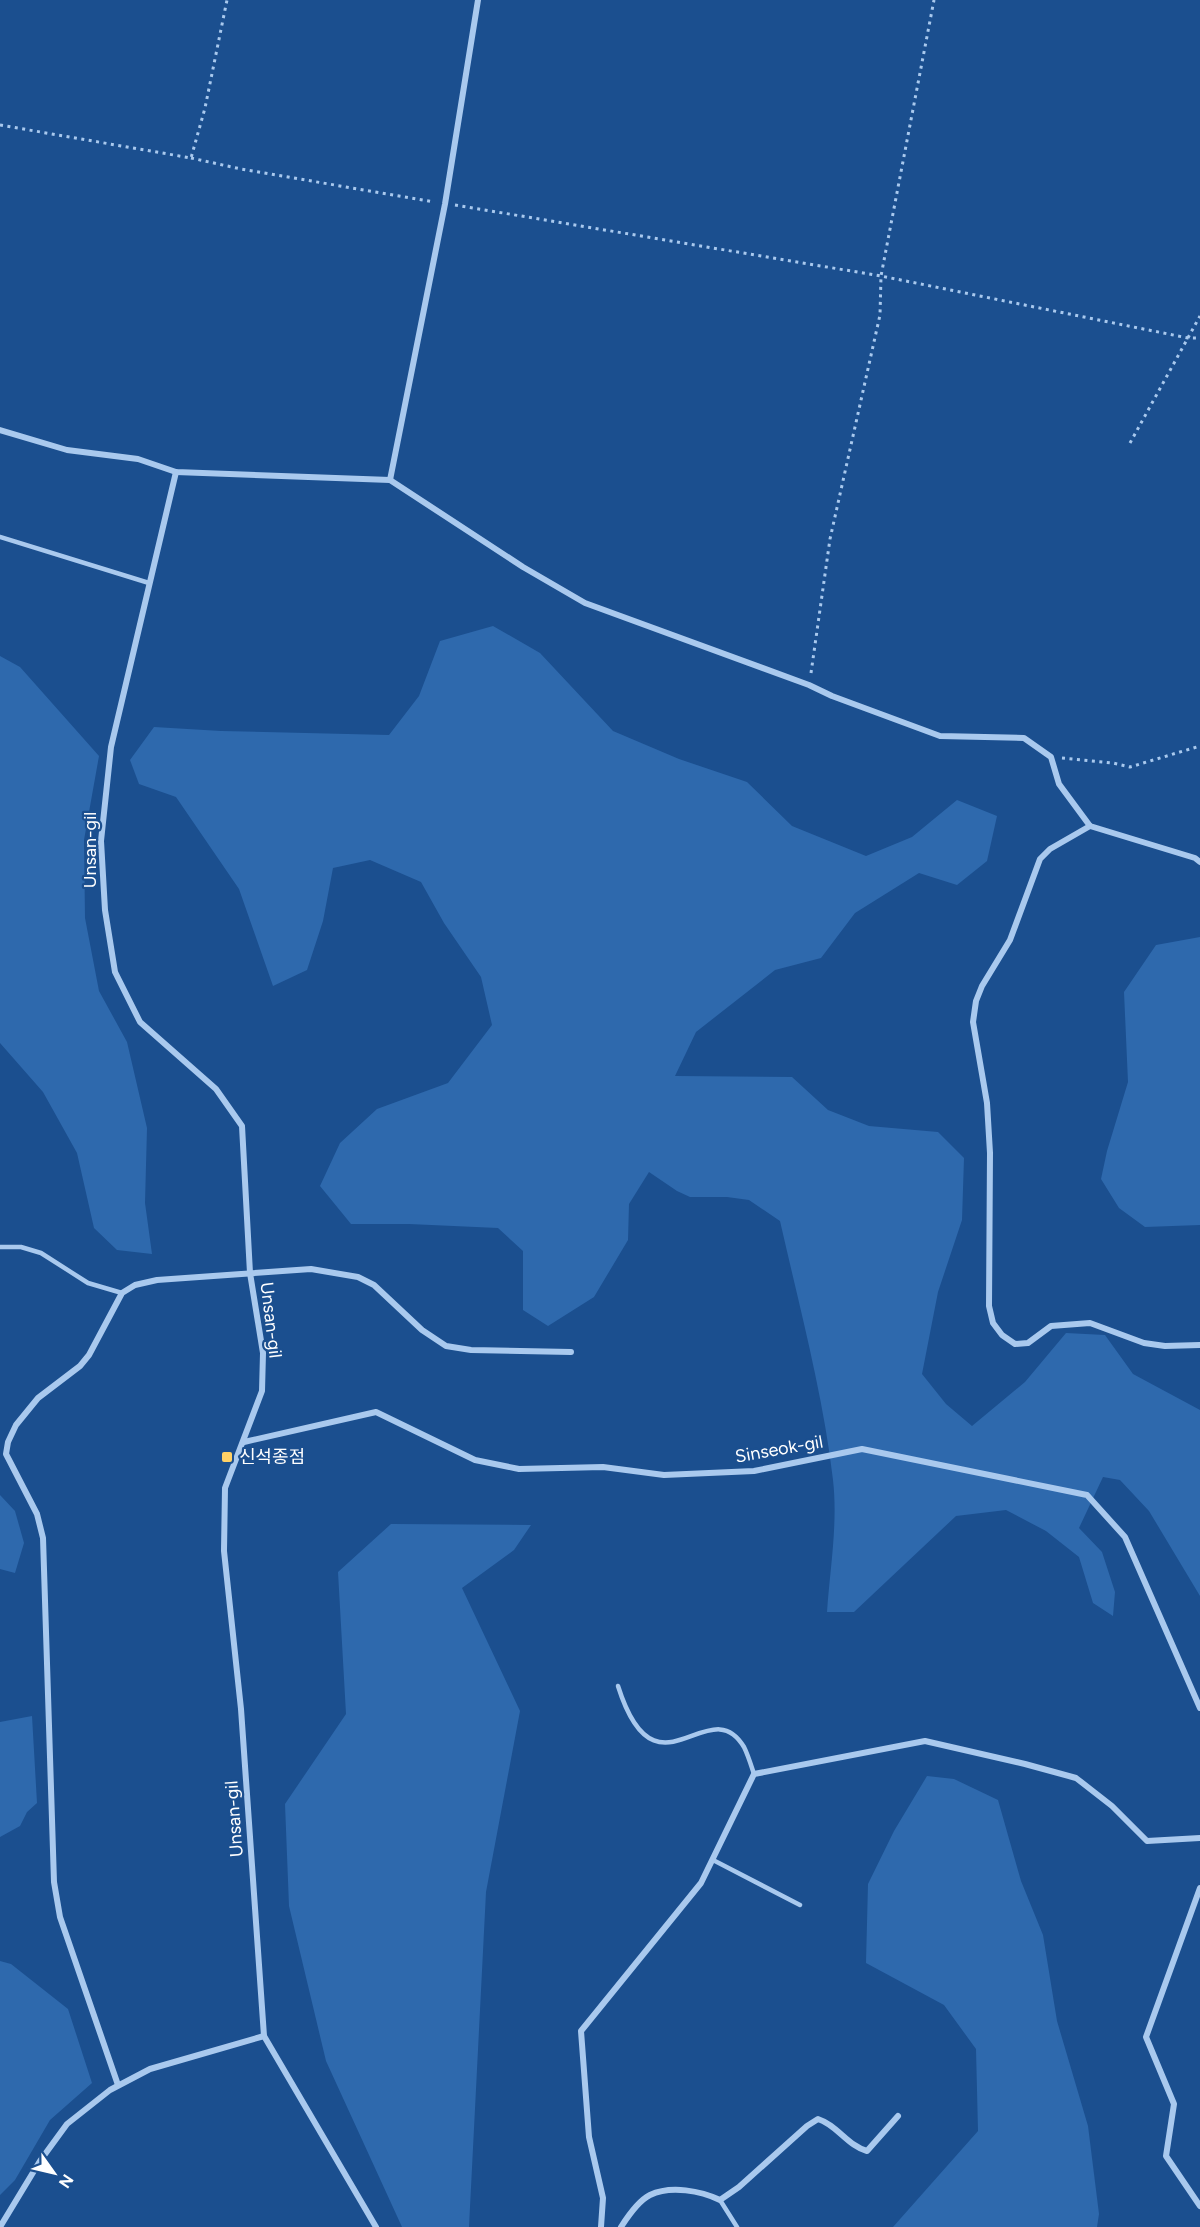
<svg xmlns="http://www.w3.org/2000/svg" width="1200" height="2227" font-family="Figtree,'Noto Sans KR',sans-serif">
<style>
.green{fill:#2e69ad}
.lines{fill:none;stroke-linecap:round;stroke-linejoin:round}
.path{stroke:#a9c9ee;stroke-width:3;stroke-dasharray:3 4.5;stroke-linecap:butt}
.service{stroke:#a9c9ee;stroke-width:4.5}
.minor{stroke:#a9c9ee;stroke-width:6}
.poi-dot{fill:#ffd166;stroke:#1b4f8f;stroke-width:2}
.labels{text-anchor:middle;stroke-width:4.5;stroke-linejoin:round;paint-order:stroke}
.street-label{font-size:18px;fill:#fff;stroke:#1b4f8f}
.poi-label{font-size:18px;fill:#fff;stroke:#1b4f8f;text-anchor:start}
</style>
<rect width="100%" height="100%" fill="#1b4f8f"/>
<!-- green -->
<g class="green">
<path d="M 493,626 L 540,653 L 613,731 L 679,759 L 747,782 L 792,826 L 866,856 L 912,837 L 957,800 L 997,816 L 987,861 L 957,885 L 919,873 L 855,913 L 821,958 L 775,970 L 696,1032 L 675,1076 L 792,1077 L 828,1110 L 869,1126 L 938,1132 L 964,1158 L 962,1220 L 938,1292 L 922,1374 L 946,1404 L 972,1426 L 1025,1382 L 1066,1333 L 1105,1335 L 1133,1374 L 1200,1410 L 1200,1596 L 1149,1511 L 1120,1480 L 1103,1477 L 1079,1528 L 1102,1552 L 1115,1592 L 1113,1616 L 1093,1603 L 1079,1557 L 1046,1531 L 1006,1510 L 956,1516 L 854,1612 L 827,1612 C 830,1569 838,1523 833,1480 C 823,1394 799,1305 780,1221 L 749,1200 L 727,1197 L 690,1197 L 677,1191 L 649,1172 L 629,1204 L 628,1240 L 594,1297 L 548,1326 L 523,1310 L 523,1251 L 498,1228 L 409,1224 L 351,1224 L 320,1186 L 340,1143 L 377,1109 L 448,1083 L 492,1025 L 481,977 L 444,923 L 421,882 L 370,860 L 333,868 L 323,921 L 307,970 L 273,986 L 239,889 L 176,797 L 139,784 L 130,760 L 154,727 L 221,731 L 389,735 L 419,696 L 440,641 Z"/>
<polygon points="0,656 20,667 99,756 84,840 85,918 99,991 127,1042 147,1128 145,1203 152,1254 117,1250 94,1228 77,1153 43,1092 0,1043"/>
<polygon points="1200,937 1200,1225 1145,1227 1119,1208 1101,1179 1107,1151 1128,1082 1124,992 1156,945"/>
<polygon points="0,1495 15,1511 24,1543 15,1573 0,1569"/>
<polygon points="391,1524 531,1525 514,1550 462,1588 520,1711 486,1892 469,2227 402,2227 326,2061 289,1906 285,1804 346,1714 338,1572"/>
<polygon points="32,1716 37,1803 27,1812 20,1826 0,1837 0,1722"/>
<polygon points="927,1776 954,1779 998,1800 1021,1881 1043,1935 1057,2021 1088,2126 1099,2214 1097,2227 893,2227 978,2131 976,2049 944,2005 866,1963 868,1884 894,1831"/>
<polygon points="0,1961 11,1964 68,2009 92,2083 50,2120 15,2180 0,2195"/>
</g>
<g class="lines">
<!-- path -->
<g class="path">
<polyline points="0,125 191,158 205,108 227,0"/>
<polyline points="191,158 241,169 434,202"/>
<polyline points="455,205 881,276 1188,338 1200,338"/>
<polyline points="1130,443 1200,316"/>
<polyline points="811,673 830,539 880,315 881,276 934,0"/>
<polyline points="1062,758 1113,763 1130,767 1200,746"/>
</g>
<!-- service -->
<g class="service">
<polyline points="0,537 149,583"/>
<polyline points="0,1247 21,1247 41,1253 88,1283 122,1293"/>
<path d="M 618,1686 C 656,1806 709,1688 744,1747 C 748,1755 751,1765 754,1774"/>
<polyline points="713,1860 800,1905"/>
<polyline points="720,2200 737,2227"/>
</g>
<!-- minor -->
<g class="minor">
<polyline points="0,430 67,450 138,459 176,472 390,480 445,204 478,0"/>
<polyline points="176,472 111,747 101,841 105,910 115,972 140,1022 216,1089 242,1126 250,1273 263,1353 262,1391 225,1488 224,1551 241,1709 264,2036 376,2227"/>
<polyline points="390,480 523,567 585,603 809,685 832,696 940,736 1024,738 1051,757 1059,784 1090,826 1195,858 1200,862"/>
<polyline points="1090,826 1050,849 1040,859 1010,940 982,986 976,1001 973,1022 987,1103 990,1153 989,1306 993,1323 1002,1335 1015,1344 1028,1343 1051,1326 1090,1323 1144,1343 1165,1346 1200,1345"/>
<polyline points="244,1442 376,1412 475,1460 519,1469 603,1467 664,1475 754,1471 862,1449 1087,1495 1125,1537 1200,1708"/>
<polyline points="1200,1888 1146,2037 1174,2104 1166,2156 1200,2206"/>
<polyline points="118,2085 60,1917 54,1882 43,1538 37,1514 6,1454 8,1442 16,1425 38,1398 80,1366 89,1355 122,1293 135,1285 157,1280 311,1269 358,1277 374,1285 422,1330 446,1346 471,1350 571,1352"/>
<polyline points="0,2227 40,2161 67,2124 110,2090 150,2069 264,2036"/>
<polyline points="601,2227 603,2198 589,2137 581,2031 701,1883 754,1774 925,1741 1025,1764 1076,1778 1112,1806 1147,1841 1200,1838"/>
<path d="M 621,2227 C 628,2216 638,2201 650,2195 C 671,2185 701,2191 720,2200 L 739,2187 L 807,2126 L 818,2119 C 837,2125 848,2146 867,2151 L 898,2116"/>
</g>
</g>
<!-- markers -->
<rect class="poi-dot" x="221" y="1451" width="12" height="12" rx="3"/>
<g class="labels">
<!-- street labels -->
<g class="street-label">
<text transform="translate(90 850) rotate(-90)" y="6">Unsan-gil</text>
<text transform="translate(271 1320) rotate(83)" y="6">Unsan-gil</text>
<text transform="translate(779 1449) rotate(-10)" y="6">Sinseok-gil</text>
<text transform="translate(234 1819) rotate(-94)" y="6">Unsan-gil</text>
</g>
<!-- poi labels -->
<g class="poi-label">
<text x="239" y="1463">신석종점</text>
</g>
</g>
<!-- north arrow -->
<g transform="translate(54 2173) rotate(124)" stroke="#1b4f8f" stroke-width="4.5" paint-order="stroke">
<path d="M0-4.5L10 22L0 15L-10 22Z" fill="#ffffff"/>
<text y="-9" font-size="16" font-weight="bold" text-anchor="middle" fill="#ffffff">N</text>
</g>
</svg>
